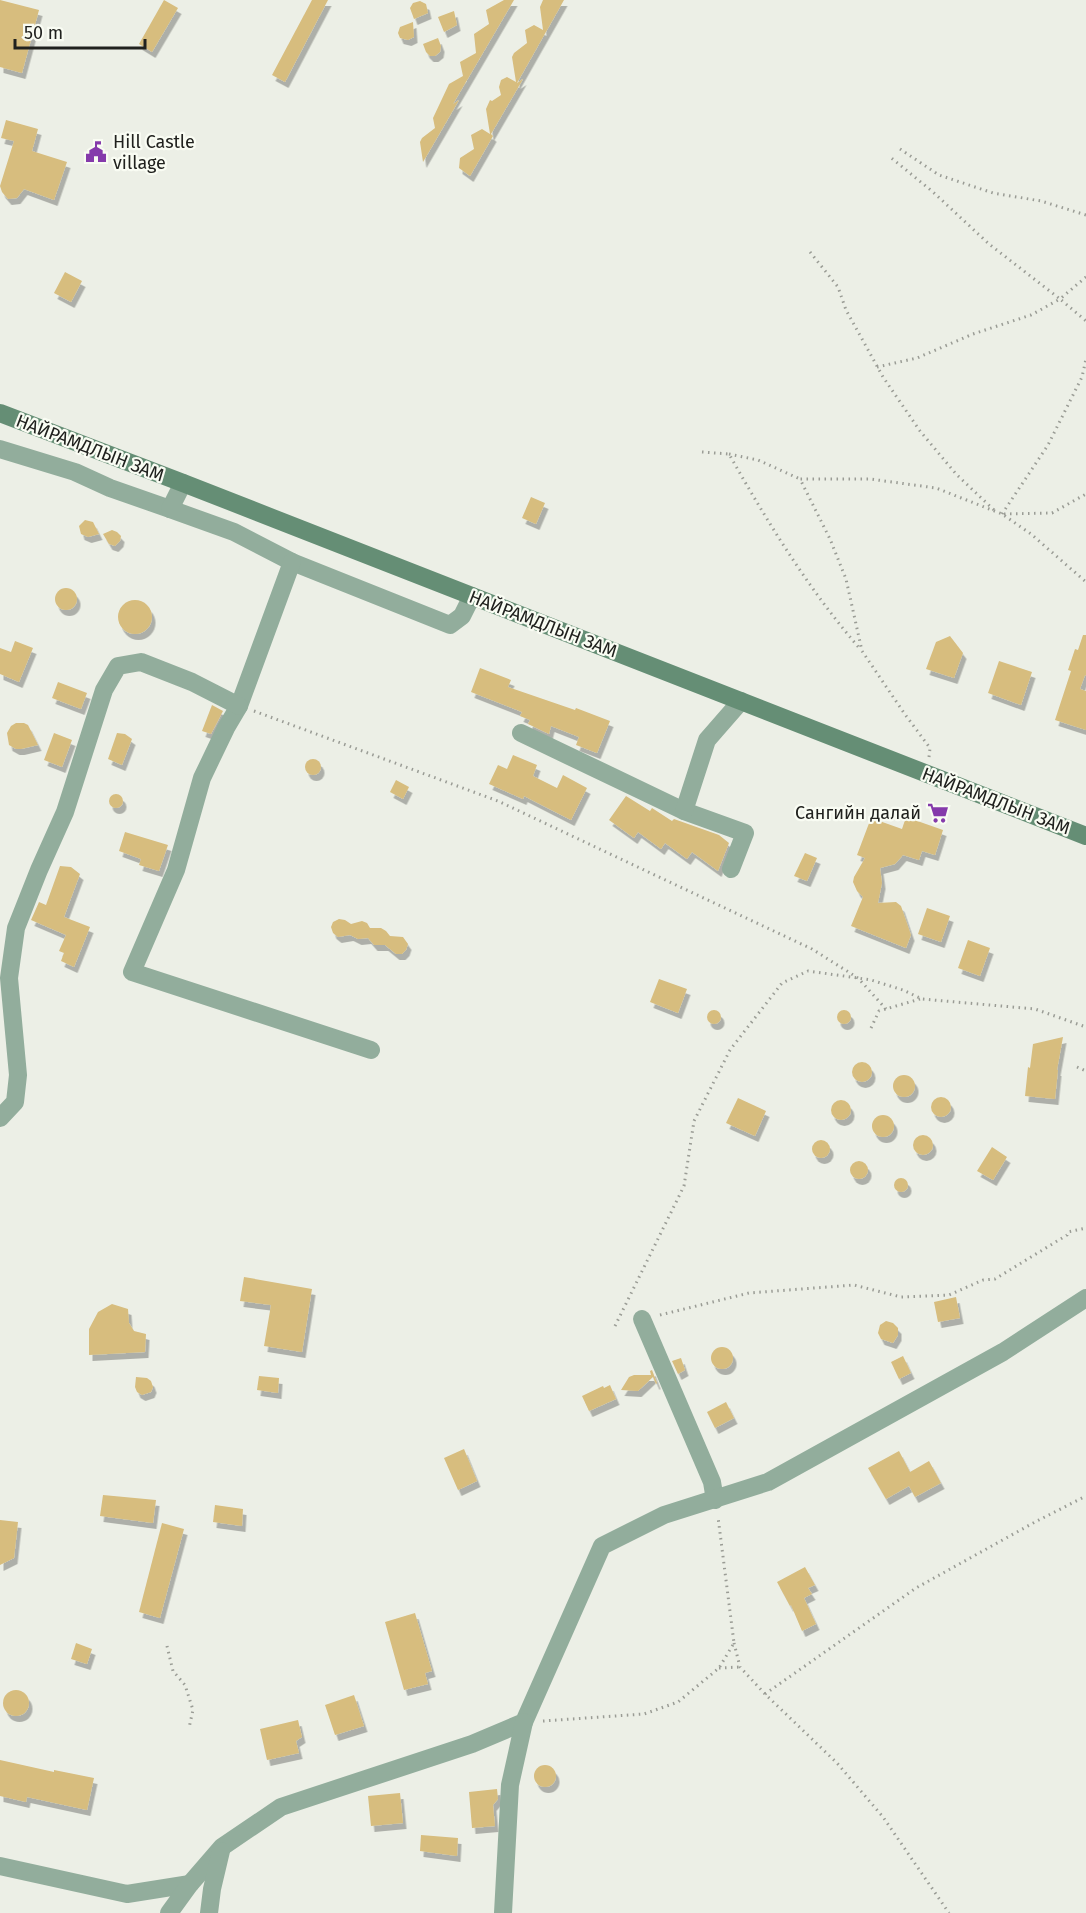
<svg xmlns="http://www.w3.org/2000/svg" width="1086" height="1913" font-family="'Fira Sans',sans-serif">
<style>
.building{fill:#d7bd7e;filter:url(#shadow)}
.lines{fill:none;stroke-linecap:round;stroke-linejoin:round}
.path{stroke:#9a9c95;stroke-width:3;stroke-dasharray:1.5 4.5;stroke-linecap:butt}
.minor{stroke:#92ad9c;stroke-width:18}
.secondary{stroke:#658e75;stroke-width:18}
.labels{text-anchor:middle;stroke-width:4.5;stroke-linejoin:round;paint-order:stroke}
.poi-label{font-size:18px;fill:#20211e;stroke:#f9fcf3;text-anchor:start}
.street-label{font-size:18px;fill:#20211e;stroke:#f9fcf3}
</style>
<defs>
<filter id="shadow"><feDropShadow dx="3.5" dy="6" stdDeviation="0" flood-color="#0004"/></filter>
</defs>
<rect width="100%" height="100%" fill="#ecefe6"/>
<!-- building -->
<g class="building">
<polygon points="0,0 39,10 22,73 0,67"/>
<polygon points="164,0 178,8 152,52 139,44"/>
<polygon points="312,0 328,0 285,82 272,75"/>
<polygon points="504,0 514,0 453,104 459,100 423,162 420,142 422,138 435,128 433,118 449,84 463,76 460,62 476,53 474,34 489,24 486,10"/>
<polygon points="543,0 564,0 517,83 523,79 491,134 493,136 470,176 459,168 460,158 474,149 471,135 482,129 490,134 486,109 490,100 492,101 501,95 499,87 501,80 507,77 516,82 512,57 514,53 527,43 525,30 534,25 543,30 540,7"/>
<polygon points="420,1 426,4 428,13 414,19 410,8 413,3"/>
<polygon points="454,11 457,25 444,32 438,17"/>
<polygon points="413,22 414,37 408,40 400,38 398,33 400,27"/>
<polygon points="438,38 441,46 440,52 435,56 430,56 426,52 423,44"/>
<polygon points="6,120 38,129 32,151 67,162 54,200 24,189 17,198 8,199 2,192 0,186 14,141 1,138"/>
<polygon points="65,272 82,281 71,302 54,293"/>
<polygon points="531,497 545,503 536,524 522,518"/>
<polygon points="85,520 93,522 99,534 88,537 81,534 79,526"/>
<polygon points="112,530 117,532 121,536 120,541 115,546 109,544 103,534"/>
<circle cx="66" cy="599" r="11"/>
<circle cx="135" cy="617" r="17"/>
<polygon points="1083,635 1086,635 1086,676 1085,675 1080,689 1086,691 1086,730 1055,720 1071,671 1068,670 1075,649 1078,650"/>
<polygon points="950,636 963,653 954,678 926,669 936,642"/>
<polygon points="15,641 33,648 19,682 0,674 0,648 11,652"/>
<polygon points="999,661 1032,672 1021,705 988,693"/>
<polygon points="480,668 511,680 508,687 575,710 576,708 610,721 597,753 576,745 579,737 551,726 549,734 528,724 530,720 520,716 522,712 471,692"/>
<polygon points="58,682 87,693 81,709 52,698"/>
<polygon points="212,705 223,711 211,734 202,731"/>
<polygon points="16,723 24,723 28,725 38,745 21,749 16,749 9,745 7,733 11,726"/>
<polygon points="54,733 72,740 62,767 44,760"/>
<polygon points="117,733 125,734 132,739 122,765 108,759"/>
<polygon points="513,755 537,765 533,776 557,788 563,775 587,788 571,820 524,796 523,799 489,784 498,765 507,769"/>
<circle cx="313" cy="767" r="8"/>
<polygon points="396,780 409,787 403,799 390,792"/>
<circle cx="116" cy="801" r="7"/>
<polygon points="626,796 650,811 652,808 672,821 674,819 719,835 729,843 718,871 692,852 687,859 665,843 661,849 638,832 634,838 609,820"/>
<polygon points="906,817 943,830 935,855 922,851 919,860 903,855 895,864 880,868 882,883 878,903 896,902 901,906 911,935 906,948 851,926 863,897 857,891 853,882 854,877 865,858 857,855 871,818 902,829"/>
<polygon points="125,832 168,845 159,871 139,865 141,859 119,851"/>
<polygon points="805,853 817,858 807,881 794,876"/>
<polygon points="60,866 71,867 80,874 64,917 90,927 74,967 61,961 64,953 59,951 66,935 31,920 39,902 46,905"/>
<polygon points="927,908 950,916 941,942 918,934"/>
<polygon points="339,919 345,920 351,924 362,921 367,923 370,928 381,928 386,931 390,936 403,937 408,944 406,950 402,954 396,954 385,945 374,945 368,938 358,939 350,935 338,937 333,933 331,927 333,922"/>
<polygon points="968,940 990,948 980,976 958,968"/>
<polygon points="659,979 687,989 678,1013 650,1002"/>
<circle cx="714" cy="1017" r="7"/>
<circle cx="844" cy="1017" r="7"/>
<polygon points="1063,1037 1057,1070 1058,1070 1055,1099 1025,1096 1028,1067 1030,1068 1033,1044"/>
<circle cx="862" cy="1072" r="10"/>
<circle cx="904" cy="1086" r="11"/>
<circle cx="941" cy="1107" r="10"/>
<polygon points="738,1098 766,1111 755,1136 726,1123"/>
<circle cx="841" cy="1110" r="10"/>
<circle cx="883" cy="1126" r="11"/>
<circle cx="923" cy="1145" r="10"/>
<circle cx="821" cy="1149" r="9"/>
<polygon points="992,1147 1007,1157 993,1180 977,1171"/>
<circle cx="859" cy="1170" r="9"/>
<circle cx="901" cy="1185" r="7"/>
<polygon points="244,1277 312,1289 302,1352 264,1346 271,1305 240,1301"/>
<polygon points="956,1297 960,1318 938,1322 934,1302"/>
<polygon points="112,1304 128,1309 129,1323 134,1331 146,1334 145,1352 89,1355 89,1329 98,1312"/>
<polygon points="886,1321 893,1323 898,1328 898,1335 893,1343 881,1339 878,1333 880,1325"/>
<circle cx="722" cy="1358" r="11"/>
<polygon points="903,1356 911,1373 899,1379 891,1362"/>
<polygon points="681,1358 685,1370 678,1374 672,1361"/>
<polygon points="652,1370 657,1383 656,1384 653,1377 638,1391 621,1390 629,1377 634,1375 651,1375 650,1371"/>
<polygon points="259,1376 279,1378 278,1393 257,1390"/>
<polygon points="136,1377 147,1378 151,1381 153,1387 151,1392 142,1395 137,1392 135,1387"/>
<polygon points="610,1385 616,1399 589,1411 582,1396 603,1386 604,1388"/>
<polygon points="726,1402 734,1418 715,1428 707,1412"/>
<polygon points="464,1449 477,1481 458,1490 444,1458"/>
<polygon points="899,1451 910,1472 929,1461 941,1483 915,1497 909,1486 886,1499 868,1468"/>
<polygon points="103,1495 156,1500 153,1523 100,1516"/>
<polygon points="215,1505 243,1509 242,1526 213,1522"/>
<polygon points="0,1520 18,1522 14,1558 0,1565"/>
<polygon points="162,1523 184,1529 160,1618 139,1612"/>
<polygon points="805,1567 815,1585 808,1588 812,1594 804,1598 816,1624 802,1631 791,1605 790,1606 777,1582"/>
<polygon points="415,1613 432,1671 425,1673 428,1684 404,1690 385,1622"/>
<polygon points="76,1643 92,1649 87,1664 71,1659"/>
<circle cx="16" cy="1703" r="13"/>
<polygon points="354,1695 364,1726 335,1735 325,1705"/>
<polygon points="298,1720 302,1737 296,1741 299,1753 267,1760 260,1729"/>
<polygon points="0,1760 54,1772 54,1770 94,1778 87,1810 27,1797 26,1802 0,1796"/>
<circle cx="545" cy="1776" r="11"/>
<polygon points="497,1789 498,1799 493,1805 495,1826 472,1828 469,1792"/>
<polygon points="400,1793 403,1823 371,1826 368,1796"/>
<polygon points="421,1835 458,1838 457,1856 420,1851"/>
</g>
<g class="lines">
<!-- path -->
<g class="path">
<polyline points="900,149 939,175 993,193 1041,201 1086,215"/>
<polyline points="810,252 838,287 846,310 883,377 920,431 956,474 994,510"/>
<polyline points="1086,277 1060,299 1086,321"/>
<polyline points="877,367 917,358 973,334 1031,315 1060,299 989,244 933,192 889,156"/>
<path d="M 702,452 L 729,454 C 768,523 809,590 861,650"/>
<polyline points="729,454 758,460 800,479"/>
<polyline points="1002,514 1048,445 1082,377 1086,359"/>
<polyline points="1004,514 1052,513 1086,494"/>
<polyline points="254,711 498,801 625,861 812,949 858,978 886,1009"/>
<polyline points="929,757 930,748 904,713 862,651 846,579 830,539 800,479 870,479 936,488 1002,514 1031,534 1086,582"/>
<polyline points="871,1028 879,1011 920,999"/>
<polyline points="1077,1067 1086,1071"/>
<polyline points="660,1315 749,1293 854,1285 901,1297 949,1295 983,1280 995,1279 1067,1235 1068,1232 1086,1228"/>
<polyline points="615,1326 684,1186 694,1121 730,1050 782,983 808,971 858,978 871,980 903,990 922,999 1035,1009 1086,1027"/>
<polyline points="734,1643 740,1667 765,1694 837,1763 883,1817 949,1913"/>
<polyline points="167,1646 173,1671 185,1685 193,1710 189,1728"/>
<polyline points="719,1668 740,1667"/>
<polyline points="765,1694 916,1588 1035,1522 1086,1496"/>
<polyline points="543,1721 644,1714 678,1702 719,1668 734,1643 718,1517"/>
</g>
<!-- minor -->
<g class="minor">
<polyline points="0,449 75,472 110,488 170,509"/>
<polyline points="183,483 170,509 234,532 292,562 450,625 462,616 472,596"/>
<polyline points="292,562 239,706 226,728 202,778 176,870 132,972 371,1050"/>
<polyline points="521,733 684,811 745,833 731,869"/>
<polyline points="684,811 707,740 741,701"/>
<polyline points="0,1118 15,1102 18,1075 9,978 16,928 39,870 65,812 104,690 118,666 141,662 192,682 239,706"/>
<polyline points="642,1319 712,1482 715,1500"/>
<polyline points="0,1866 127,1894 190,1884"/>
<polyline points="169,1913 190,1884 222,1847 281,1807 472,1744 524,1722 602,1546 664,1515 768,1482 1003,1352 1086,1298"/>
<polyline points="209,1913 212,1889 221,1851"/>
<polyline points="503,1913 510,1785 524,1722"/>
</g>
<!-- secondary -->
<polyline class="secondary" points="0,413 183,483 1086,836"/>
</g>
<!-- icons -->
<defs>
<symbol id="civic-bare" viewBox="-9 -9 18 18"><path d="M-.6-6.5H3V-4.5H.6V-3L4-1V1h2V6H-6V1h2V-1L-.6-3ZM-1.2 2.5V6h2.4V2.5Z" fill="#853aab" stroke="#f9fcf3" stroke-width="2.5" paint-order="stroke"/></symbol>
<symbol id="supermarket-bare" viewBox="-9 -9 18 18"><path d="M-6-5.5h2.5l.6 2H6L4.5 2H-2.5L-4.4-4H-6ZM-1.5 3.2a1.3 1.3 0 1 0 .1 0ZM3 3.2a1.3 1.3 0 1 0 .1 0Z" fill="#853aab" stroke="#f9fcf3" stroke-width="2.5" paint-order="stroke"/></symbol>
</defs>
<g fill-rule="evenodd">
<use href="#civic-bare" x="81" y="137" width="30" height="30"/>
<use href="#supermarket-bare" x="923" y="798" width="30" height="30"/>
</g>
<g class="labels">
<!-- poi labels -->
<g class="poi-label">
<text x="113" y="148">Hill Castle<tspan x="113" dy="21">village</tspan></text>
<text x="921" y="819" text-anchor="end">Сангийн далай</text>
</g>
<!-- street labels -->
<g class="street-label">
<text transform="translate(90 448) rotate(21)" y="6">НАЙРАМДЛЫН ЗАМ</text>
<text transform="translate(543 624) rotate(21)" y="6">НАЙРАМДЛЫН ЗАМ</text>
<text transform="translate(996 801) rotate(21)" y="6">НАЙРАМДЛЫН ЗАМ</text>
</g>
</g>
<!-- scale -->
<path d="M15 39v9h130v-9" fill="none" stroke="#20211e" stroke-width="3"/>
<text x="24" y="39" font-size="18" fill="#20211e" stroke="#f9fcf3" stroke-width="4.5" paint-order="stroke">50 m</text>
</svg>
